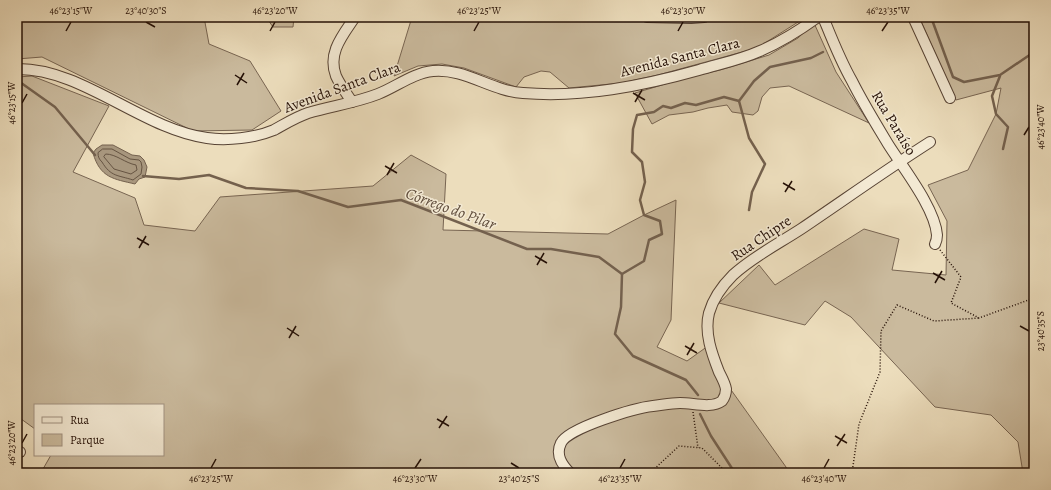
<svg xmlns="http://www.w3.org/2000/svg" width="1051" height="490" font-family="Alegreya,serif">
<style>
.green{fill:#caba9d;stroke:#786552}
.water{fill:#a8977e;stroke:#74614e}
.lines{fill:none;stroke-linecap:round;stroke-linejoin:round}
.shore{stroke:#665442;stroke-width:1}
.stream{stroke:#74614e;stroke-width:2.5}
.minor-casing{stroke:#574334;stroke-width:12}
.path{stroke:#251006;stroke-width:1.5;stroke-dasharray:1 2;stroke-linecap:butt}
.minor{stroke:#f3e9d3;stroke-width:10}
.ticks{fill:none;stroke:#251006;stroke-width:1.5}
.labels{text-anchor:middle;stroke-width:3;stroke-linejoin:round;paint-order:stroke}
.street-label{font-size:15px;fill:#251006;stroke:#f3e9d3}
.water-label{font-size:16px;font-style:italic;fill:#604d3c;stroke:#f3e9d3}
.neatline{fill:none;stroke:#251006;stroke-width:1.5}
.ticks-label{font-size:10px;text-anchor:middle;fill:#251006}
</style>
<rect width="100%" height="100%" fill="#ecddbc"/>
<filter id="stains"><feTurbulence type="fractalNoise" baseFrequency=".005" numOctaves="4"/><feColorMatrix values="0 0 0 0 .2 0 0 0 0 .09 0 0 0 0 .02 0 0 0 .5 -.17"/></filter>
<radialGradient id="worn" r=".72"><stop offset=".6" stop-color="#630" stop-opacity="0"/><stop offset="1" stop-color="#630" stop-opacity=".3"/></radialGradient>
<!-- green -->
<g class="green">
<polygon points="17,17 204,17 209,44 250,61 281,111 252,130 193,131 42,57 17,59"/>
<polygon points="266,17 294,17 293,27 273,27"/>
<polygon points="412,17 806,17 757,48 658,75 621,83 569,88 550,72 541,71 524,77 516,87 464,68 442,64 418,66 394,76"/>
<polygon points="919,17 1034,17 1034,473 1023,473 1018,442 991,415 935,407 851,317 825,301 805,325 719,303 759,265 775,285 864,229 899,239 892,270 946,275 947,221 928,185 968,170 996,114 1001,88 956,100"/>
<polygon points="814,23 836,72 869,123 789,86 770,88 762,97 758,111 753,115 732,112 727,105 708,108 693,112 669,115 652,124 635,93 682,79 720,70 769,55 798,38"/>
<polygon points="32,76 109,106 73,172 135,198 144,225 195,231 220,197 373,186 411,155 446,174 443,230 608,234 644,215 676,200 671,320 657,347 687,361 708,346 714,366 786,467 788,473 17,473 17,468 43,469 51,455 163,455 163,405 35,405 35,429 17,416 17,77"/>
</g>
<!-- water -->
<path class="water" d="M 102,145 L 113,145 L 132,155 L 140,156 L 144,160 L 147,167 L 145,177 L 139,179 L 135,184 C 114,179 100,178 93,153 L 96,149 Z"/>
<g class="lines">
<!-- shore -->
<g class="shore">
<path d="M 103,149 L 112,149 L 130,159 L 139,160 L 141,162 L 142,167 L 141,174 L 133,180 C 118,175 111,177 102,162 C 99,159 98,157 98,153 Z"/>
<path d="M 106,154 C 116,154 125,163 136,165 L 137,170 L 131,174 L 114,169 L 104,157 Z"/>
</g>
<!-- stream -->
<g class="stream">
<polyline points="931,17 953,77 964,82 1000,75 1034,52"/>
<polyline points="1000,76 992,96 996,114 1008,127 1003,149"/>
<polyline points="17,80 55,107 95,155"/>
<polyline points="143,176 179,179 209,175 246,188 298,191 348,207 401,200 527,249 551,249 599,257 622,274"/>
<polyline points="749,210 752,192 765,164 749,138 739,101 754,81 770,67 811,58 823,52"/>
<polyline points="698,395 686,380 633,356 615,334 621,307 622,274 644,261 649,240 662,234 660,221 644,215 640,200 645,182 642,162 632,152 633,129 637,115 654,112 663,106 671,108 685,103 696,105 724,97 739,101"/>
<polyline points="700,414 711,436 735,473"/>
</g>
<defs>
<g id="minor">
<polyline points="647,17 691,18 704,17"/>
<path d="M 823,17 C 832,39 840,60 852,81 C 863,103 876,124 888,144 C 903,168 935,208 937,235 C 937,238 936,242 935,244"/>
<polyline points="913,17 950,98"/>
<path d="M 17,69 C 82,68 142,129 207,138 C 227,141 255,138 274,130 C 285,124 296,117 308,113 C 331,106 355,103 378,94 C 396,87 413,73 433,71 C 465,68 491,91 523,93 C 582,98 642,86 699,70 C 719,64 740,60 760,51 C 781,42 800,30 818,17"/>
<path d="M 352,102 C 347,94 340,85 336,76 C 327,53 343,35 355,17"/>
<polyline points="17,452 20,452"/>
<path d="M 570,473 C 562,465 555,455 561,443 C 568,428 635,408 653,406 C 662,405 671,403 680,403 C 694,403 711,409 722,401 C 725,397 726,394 726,389 C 725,383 722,378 719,372 C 712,354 704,333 709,313 C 713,299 723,285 733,275 C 754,256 778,244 801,229 C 844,200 886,170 930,142"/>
</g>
</defs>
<!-- minor casing -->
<use href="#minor" class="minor-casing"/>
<!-- path -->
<g class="path">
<polyline points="940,250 961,277 951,303 979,318 1034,298"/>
<polyline points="693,412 698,448"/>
<polyline points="650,473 679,446 702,448 727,473"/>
<polyline points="852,473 859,424 880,372 881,331 897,305 934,321 979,318"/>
</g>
<!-- minor -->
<use href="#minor" class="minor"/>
</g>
<!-- ticks -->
<path class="ticks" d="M 146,22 L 155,27M 66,31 L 71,22M 270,31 L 275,22M 474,31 L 479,22M 678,31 L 683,22M 882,31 L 888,22M 235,75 L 247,83M 237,85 L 244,73M 633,93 L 645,100M 635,102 L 642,90M 22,103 L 27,94M 1024,135 L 1029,127M 385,166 L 397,173M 387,175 L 394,163M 783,183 L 795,190M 785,192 L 792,181M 137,238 L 149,245M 139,248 L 146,236M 535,256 L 547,263M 537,265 L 544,253M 933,273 L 945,280M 935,283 L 942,271M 1020,326 L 1029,331M 287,328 L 299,336M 289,338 L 296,326M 685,346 L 697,353M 687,355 L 694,343M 437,419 L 449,426M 439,428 L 447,416M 835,436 L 847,443M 22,443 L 27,434M 837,446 L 845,434M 511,463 L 519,468M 211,468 L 216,459M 415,468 L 421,459M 620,468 L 625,459M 824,468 L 829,459"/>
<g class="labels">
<!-- street labels -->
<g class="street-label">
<text transform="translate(680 57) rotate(-14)" y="5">Avenida Santa Clara</text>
<text transform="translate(342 87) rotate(-20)" y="5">Avenida Santa Clara</text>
<text transform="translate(894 123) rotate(59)" y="5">Rua Paraíso</text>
<text transform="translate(761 238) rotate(-34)" y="5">Rua Chipre</text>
</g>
<!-- water labels -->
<g class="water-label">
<text transform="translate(451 208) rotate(20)" y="6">Córrego do Pilar</text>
</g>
</g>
<!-- margin -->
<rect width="1051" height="490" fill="none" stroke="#ecddbc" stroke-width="44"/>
<!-- legend -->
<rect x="34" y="404" width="130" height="52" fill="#f3e9d3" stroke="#a19281"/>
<rect x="42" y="417" width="20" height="6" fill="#f3e9d3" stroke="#a19281"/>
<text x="70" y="424" font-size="12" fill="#251006">Rua</text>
<rect x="42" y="434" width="20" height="12" fill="#caba9d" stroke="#a19281"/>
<text x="70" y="444" font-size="12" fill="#251006">Parque</text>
<rect x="22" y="22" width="1007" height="446" class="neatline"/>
<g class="ticks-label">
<text x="71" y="14">46°23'15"W</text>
<text x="146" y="14">23°40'30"S</text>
<text x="275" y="14">46°23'20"W</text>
<text x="479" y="14">46°23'25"W</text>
<text x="683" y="14">46°23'30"W</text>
<text x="888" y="14">46°23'35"W</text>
<text transform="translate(11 103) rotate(-90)" y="4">46°23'15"W</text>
<text transform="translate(1040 127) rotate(-90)" y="4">46°23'40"W</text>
<text transform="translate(1040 331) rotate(-90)" y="4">23°40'35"S</text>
<text transform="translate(11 443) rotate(-90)" y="4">46°23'20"W</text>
<text x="211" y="482">46°23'25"W</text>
<text x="415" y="482">46°23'30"W</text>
<text x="519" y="482">23°40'25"S</text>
<text x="620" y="482">46°23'35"W</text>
<text x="824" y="482">46°23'40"W</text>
</g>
<rect width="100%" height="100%" filter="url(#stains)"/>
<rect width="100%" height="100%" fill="url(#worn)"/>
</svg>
